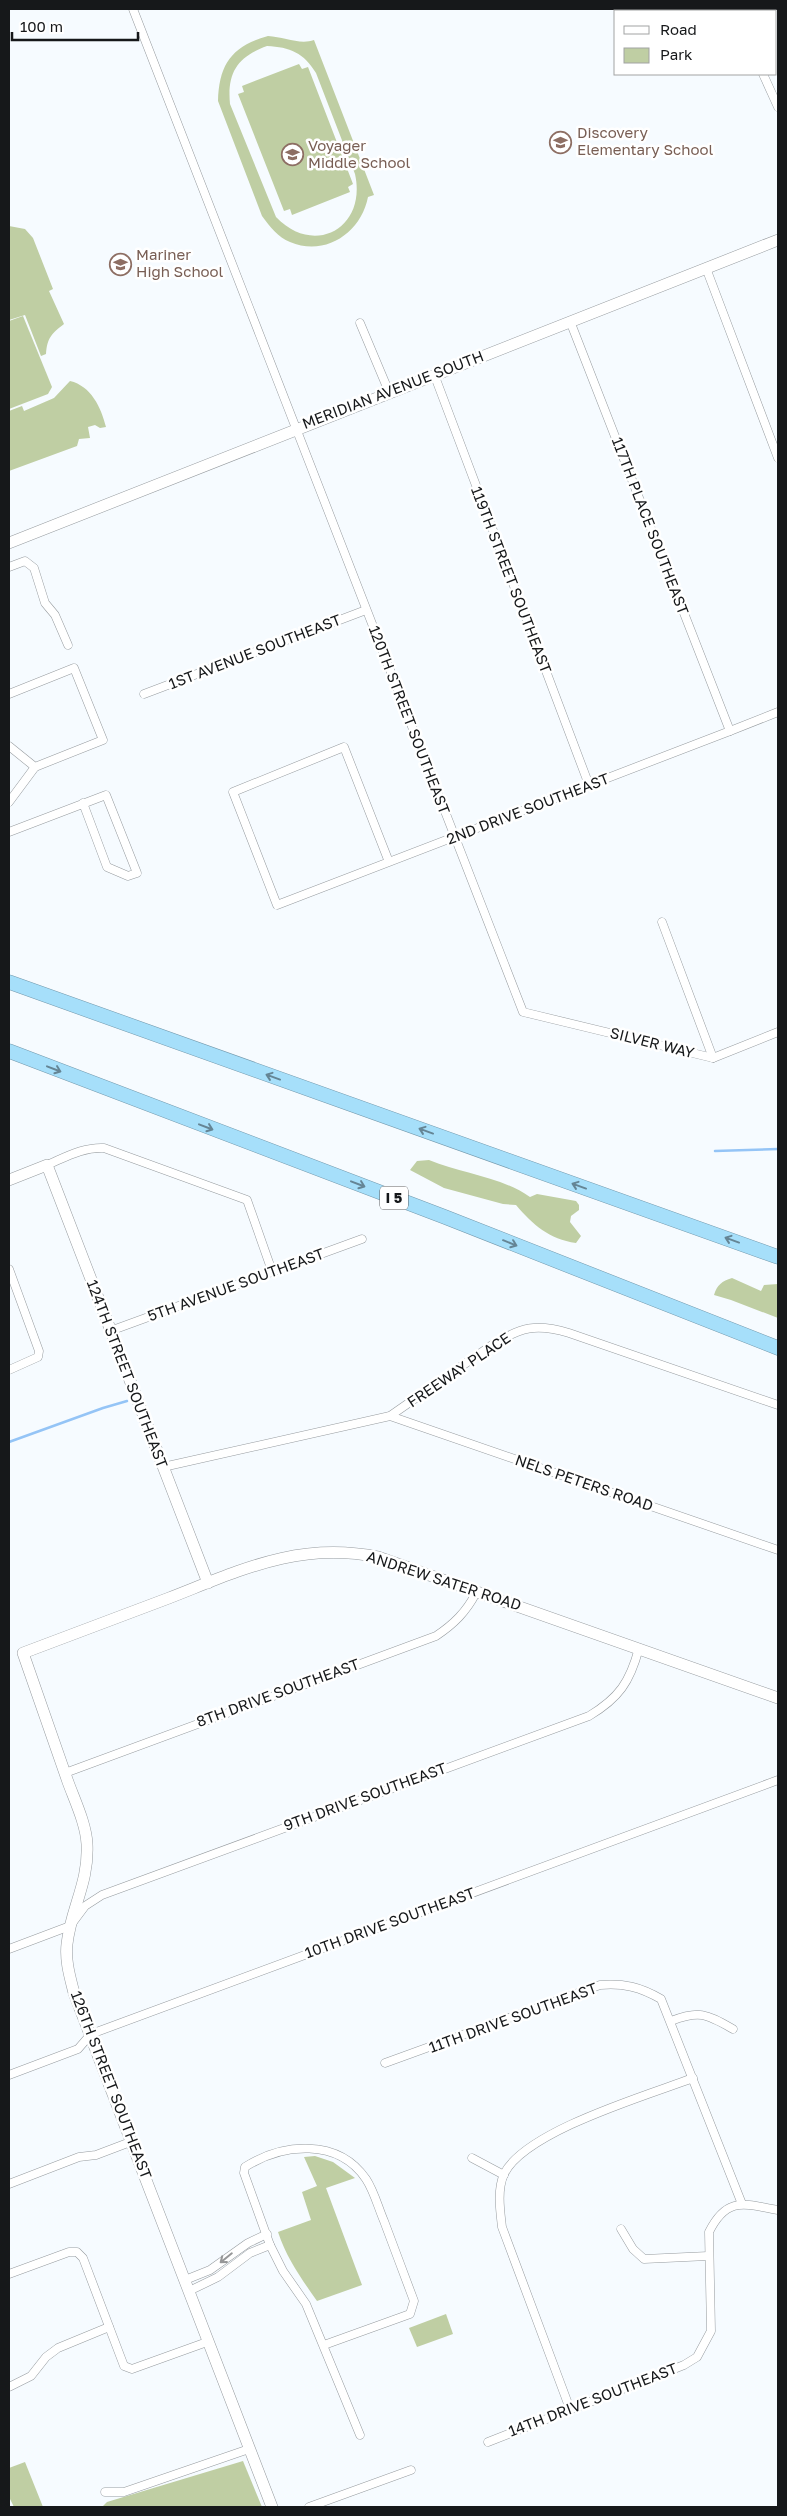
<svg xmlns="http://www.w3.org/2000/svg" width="787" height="2516" font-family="'Golos Text',sans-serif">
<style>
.green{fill:#bfcea3;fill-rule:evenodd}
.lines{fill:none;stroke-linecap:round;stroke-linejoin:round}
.stream{stroke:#94c4f6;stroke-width:2.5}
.street-casing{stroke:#969b9f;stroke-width:9}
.secondary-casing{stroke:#969b9f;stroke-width:12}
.highway-casing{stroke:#7499ac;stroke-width:15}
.street{stroke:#fff;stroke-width:8}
.secondary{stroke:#fff;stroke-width:11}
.highway{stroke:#a6dffa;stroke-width:14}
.oneway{stroke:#658595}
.oneway2{stroke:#969798}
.labels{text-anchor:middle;stroke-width:5;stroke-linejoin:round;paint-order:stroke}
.shield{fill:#fff;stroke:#5c5d5f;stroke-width:1}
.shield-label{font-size:14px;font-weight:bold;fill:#16181a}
.education-label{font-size:15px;fill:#785e54;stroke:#fff;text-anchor:start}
.street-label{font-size:15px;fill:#16181a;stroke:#fff}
</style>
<rect width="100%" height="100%" fill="#f6fbff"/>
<!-- green -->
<g class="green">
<path d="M 268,36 C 284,37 300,45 314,40 L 374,195 L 368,197 C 361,233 325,257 290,242 C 278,237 270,227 262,216 L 218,101 C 219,64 232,46 268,36 ZM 267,46 C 290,47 304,53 316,73 L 355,174 C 367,228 314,257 276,217 L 230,104 C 227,73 237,57 267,46 Z"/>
<polygon points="299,64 302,69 308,67 353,184 348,187 350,192 292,215 290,209 284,211 238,94 244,92 242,86"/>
<path d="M 9,226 L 25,229 L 33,238 L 53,289 L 49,291 L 64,324 C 52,333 47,338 46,354 L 41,356 L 25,315 L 9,320 Z"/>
<polygon points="23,316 52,387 48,394 9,409 9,321"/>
<path d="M 70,381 C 91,386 101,407 106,427 L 100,428 L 95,425 L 88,427 L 90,438 L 79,439 L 77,446 L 9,471 L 9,411 L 22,406 L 24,411 L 54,398 Z"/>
<path d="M 429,1160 C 462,1174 500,1176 530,1197 L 537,1194 L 576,1201 L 579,1205 L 579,1210 L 571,1216 L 570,1222 L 581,1236 L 576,1243 C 549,1239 533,1225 516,1205 L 503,1204 L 444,1188 L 410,1170 L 417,1161 Z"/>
<path d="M 732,1278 L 761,1291 L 764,1285 L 778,1284 L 778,1318 L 731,1300 L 714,1295 C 717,1285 722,1281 732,1278 Z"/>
<path d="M 315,2156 L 333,2162 L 355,2178 L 326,2188 L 362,2285 L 317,2301 C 301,2278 287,2259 278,2232 L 311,2220 L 302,2192 L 317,2186 L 304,2157 Z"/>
<polygon points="446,2314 453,2334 417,2347 409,2328"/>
<polygon points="243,2461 262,2507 102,2507 107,2502"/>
<polygon points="25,2462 43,2507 14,2507 9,2497 9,2468"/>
</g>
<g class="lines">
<!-- stream -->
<g class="stream">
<polyline points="715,1151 778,1149"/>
<polyline points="9,1442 103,1408 127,1401"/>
</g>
<defs>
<g id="street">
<polyline points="133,9 523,1012 713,1058 778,1032"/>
<polyline points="734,9 734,11"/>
<polyline points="763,74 778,107"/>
<polyline points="706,268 778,458"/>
<polyline points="570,321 730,731"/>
<polyline points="360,323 389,392"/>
<polyline points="434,374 589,785"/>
<polyline points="9,567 25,561 34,568 45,603 55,615 68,645"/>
<polyline points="9,694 74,668 103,740 35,767 9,746"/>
<polyline points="144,694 366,610"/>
<polyline points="9,802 35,767"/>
<polyline points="9,832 106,795 137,873 128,876 107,867 83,803"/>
<polyline points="389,862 344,747 233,792 277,905 730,731 778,712"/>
<polyline points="662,922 713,1058"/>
<path d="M 47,1165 C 66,1157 83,1147 104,1148 L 247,1200 L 272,1271"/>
<polyline points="9,1269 39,1351 38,1357 9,1370"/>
<polyline points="110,1331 362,1239"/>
<polyline points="390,1416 778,1550"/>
<path d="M 163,1467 L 390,1416 L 492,1345 C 521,1327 536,1323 569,1333 L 778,1405"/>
<path d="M 65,1773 L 436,1636 C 454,1624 466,1612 476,1593"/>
<path d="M 9,1949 L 70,1926 L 85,1906 L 102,1895 L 589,1716 C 619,1698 630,1682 639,1648"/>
<path d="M 671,2021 C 700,2010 706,2014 733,2029"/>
<path d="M 385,2063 L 600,1985 C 624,1983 640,1987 661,1999 L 742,2204"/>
<polyline points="9,2075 78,2049 91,2034 778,1780"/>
<polyline points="472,2158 504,2175"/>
<polyline points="9,2184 79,2157 96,2155 133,2141"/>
<polyline points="621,2229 633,2249 644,2259 708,2256"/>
<polyline points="9,2274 69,2252 77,2252 83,2258 124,2366 132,2369 207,2342"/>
<polyline points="185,2280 210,2270 248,2243 267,2234"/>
<polyline points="189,2291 218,2277 250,2253 270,2245"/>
<path d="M 324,2345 L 410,2314 L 414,2301 C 404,2274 394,2248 384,2221 C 378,2207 374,2191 366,2179 C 338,2138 283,2143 245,2167 L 244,2173 L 270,2245 L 283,2271 L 306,2304 L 360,2435"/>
<polyline points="9,2387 31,2376 46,2357 58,2348 109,2327"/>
<path d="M 570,2409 L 502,2227 C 500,2210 497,2190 504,2174 C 525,2131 648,2095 693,2078"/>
<path d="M 488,2442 L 684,2365 L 697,2357 L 711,2331 L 709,2232 C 727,2196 744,2204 778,2210"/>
<polyline points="105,2492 124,2492 249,2449"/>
<polyline points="309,2507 411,2470"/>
</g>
<g id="secondary">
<polyline points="9,543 778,240"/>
<polyline points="9,1180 47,1165 208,1583"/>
<path d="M 272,2507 L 74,1993 C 70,1977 65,1961 67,1944 C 71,1908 89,1883 87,1844 C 86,1824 75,1801 68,1782 C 53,1739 38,1696 23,1653 C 72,1635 120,1616 169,1598 C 241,1570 299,1541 378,1557 L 778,1698"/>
</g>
<g id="highway">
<polyline points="9,982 778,1257"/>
<polyline points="9,1051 445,1217 778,1348"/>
</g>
</defs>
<!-- street casing -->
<use href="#street" class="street-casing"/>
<!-- secondary casing -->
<use href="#secondary" class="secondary-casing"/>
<!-- highway casing -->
<use href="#highway" class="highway-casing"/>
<!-- street -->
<use href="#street" class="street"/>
<!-- secondary -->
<use href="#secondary" class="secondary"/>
<!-- highway -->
<use href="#highway" class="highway"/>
</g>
<!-- one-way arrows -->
<defs><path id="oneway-shaft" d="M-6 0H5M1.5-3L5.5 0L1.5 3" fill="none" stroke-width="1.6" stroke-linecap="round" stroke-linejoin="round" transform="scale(1.25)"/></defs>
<g class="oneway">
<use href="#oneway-shaft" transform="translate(54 1069) rotate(21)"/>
<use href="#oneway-shaft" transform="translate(273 1077) rotate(-160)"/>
<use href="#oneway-shaft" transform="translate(206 1127) rotate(21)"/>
<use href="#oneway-shaft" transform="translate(426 1131) rotate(-160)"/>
<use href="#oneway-shaft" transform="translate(358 1184) rotate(21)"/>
<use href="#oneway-shaft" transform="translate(579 1186) rotate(-160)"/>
<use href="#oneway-shaft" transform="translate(732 1240) rotate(-160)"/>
<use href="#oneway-shaft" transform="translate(510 1243) rotate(22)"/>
</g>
<use class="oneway2" href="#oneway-shaft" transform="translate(226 2258) rotate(141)"/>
<!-- icons -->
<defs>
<symbol id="school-ring" viewBox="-11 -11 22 22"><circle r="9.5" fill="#fff" stroke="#8d6e63" stroke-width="1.5"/><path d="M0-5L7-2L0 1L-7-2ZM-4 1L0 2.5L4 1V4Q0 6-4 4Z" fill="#8d6e63"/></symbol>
</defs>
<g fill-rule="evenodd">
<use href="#school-ring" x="548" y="130" width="25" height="25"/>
<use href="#school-ring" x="280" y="142" width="25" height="25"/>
<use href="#school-ring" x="108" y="252" width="25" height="25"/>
</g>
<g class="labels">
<!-- shield labels -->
<rect class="shield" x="380" y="1186.5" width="28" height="23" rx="4"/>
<g class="shield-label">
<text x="394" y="1203">I 5</text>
</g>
<!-- education labels -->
<g class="education-label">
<text x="577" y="138">Discovery<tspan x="577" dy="17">Elementary School</tspan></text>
<text x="308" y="151">Voyager<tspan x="308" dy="17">Middle School</tspan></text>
<text x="136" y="260">Mariner<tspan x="136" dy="17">High School</tspan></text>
</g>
<!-- street labels -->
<g class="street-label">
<text transform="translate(393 390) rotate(-21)" y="5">MERIDIAN AVENUE SOUTH</text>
<text transform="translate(650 526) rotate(69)" y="5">117TH PLACE SOUTHEAST</text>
<text transform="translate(511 580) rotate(69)" y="5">119TH STREET SOUTHEAST</text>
<text transform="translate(255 652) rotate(-21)" y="5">1ST AVENUE SOUTHEAST</text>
<text transform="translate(409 720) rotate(69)" y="5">120TH STREET SOUTHEAST</text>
<text transform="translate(528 809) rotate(-21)" y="5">2ND DRIVE SOUTHEAST</text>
<text transform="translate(652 1043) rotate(14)" y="5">SILVER WAY</text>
<text transform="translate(236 1285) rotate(-20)" y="5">5TH AVENUE SOUTHEAST</text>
<text transform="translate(459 1370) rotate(-34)" y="5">FREEWAY PLACE</text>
<text transform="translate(127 1374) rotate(69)" y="5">124TH STREET SOUTHEAST</text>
<text transform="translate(584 1483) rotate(19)" y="5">NELS PETERS ROAD</text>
<text transform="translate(444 1581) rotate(18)" y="5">ANDREW SATER ROAD</text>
<text transform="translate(278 1693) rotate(-20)" y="5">8TH DRIVE SOUTHEAST</text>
<text transform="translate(365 1797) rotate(-20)" y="5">9TH DRIVE SOUTHEAST</text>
<text transform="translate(390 1923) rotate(-20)" y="5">10TH DRIVE SOUTHEAST</text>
<text transform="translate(513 2018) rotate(-20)" y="5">11TH DRIVE SOUTHEAST</text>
<text transform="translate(111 2085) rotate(69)" y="5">126TH STREET SOUTHEAST</text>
<text transform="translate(593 2400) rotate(-21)" y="5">14TH DRIVE SOUTHEAST</text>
</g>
</g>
<!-- border -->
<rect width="787" height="2516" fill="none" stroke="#16181a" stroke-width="20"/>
<!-- legend -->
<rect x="614" y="10" width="162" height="65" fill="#ffffff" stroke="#a2a3a3"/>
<rect x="624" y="26" width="25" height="8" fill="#ffffff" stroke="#a2a3a3"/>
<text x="660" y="35" font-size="15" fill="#16181a">Road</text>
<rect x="624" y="48" width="25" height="15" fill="#bfcea3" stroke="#a2a3a3"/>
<text x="660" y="60" font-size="15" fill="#16181a">Park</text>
<!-- scale -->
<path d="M12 32v8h126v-8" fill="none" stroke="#16181a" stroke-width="2.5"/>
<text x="20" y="32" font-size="15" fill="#16181a" stroke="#ffffff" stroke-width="4" paint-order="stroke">100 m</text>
</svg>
